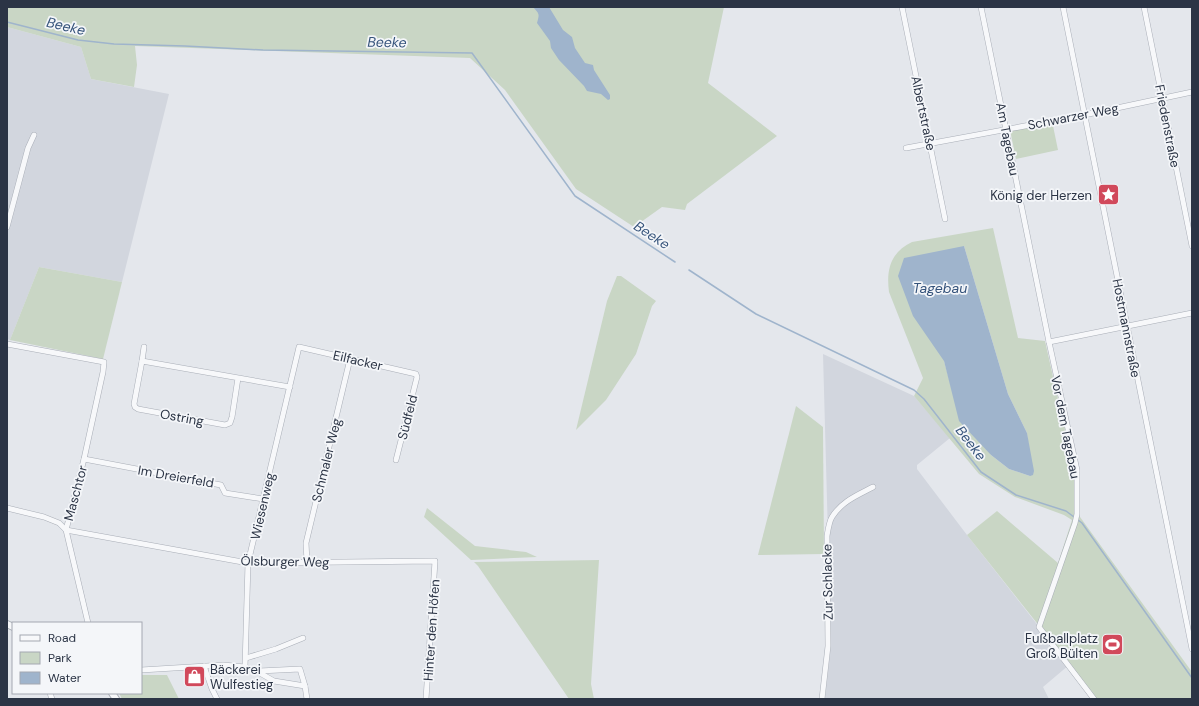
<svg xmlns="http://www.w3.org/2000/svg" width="1199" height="706" font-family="'DM Sans',sans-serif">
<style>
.built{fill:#d2d6de}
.green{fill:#c9d6c5;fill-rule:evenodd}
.water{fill:#9fb4cc}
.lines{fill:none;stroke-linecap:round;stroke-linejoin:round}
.stream{stroke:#9fb4cc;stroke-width:1.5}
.minor-casing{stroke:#a9aeb7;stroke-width:6}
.tertiary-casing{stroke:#a9aeb7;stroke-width:8}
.minor{stroke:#f7f8fa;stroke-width:5}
.tertiary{stroke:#f7f8fa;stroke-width:6}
.labels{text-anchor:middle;stroke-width:3.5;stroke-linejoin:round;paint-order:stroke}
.street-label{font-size:13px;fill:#2b3445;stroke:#f4f6f9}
.poi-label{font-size:13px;fill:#2b3445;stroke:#f4f6f9;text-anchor:end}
.water-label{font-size:14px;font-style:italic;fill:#34527a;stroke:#f4f6f9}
</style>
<rect width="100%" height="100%" fill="#e4e7ec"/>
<!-- built -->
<g class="built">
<polygon points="7,27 81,47 91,79 169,94 122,282 39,267 10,340 7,339"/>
<polygon points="823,354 914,396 950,438 917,465 917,469 967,535 1069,665 1043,687 1049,699 825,699 831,646"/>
</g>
<!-- green -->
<g class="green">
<polygon points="7,7 724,7 708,83 777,136 687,204 685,210 662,207 634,227 576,189 505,90 470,58 135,46 137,65 134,87 91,79 81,47 7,27"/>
<polygon points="1052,121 1058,150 1016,159 1010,130"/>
<path d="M 993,228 L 1018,338 L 1045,341 L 1074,470 L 1075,510 L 1192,672 L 1192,699 L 1097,699 L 967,535 L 997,511 L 1058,563 L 1072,520 L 1064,515 L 1015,497 L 979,474 L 914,396 L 923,378 L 889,292 C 886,269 891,252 912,242 ZM 964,246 L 1008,394 L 1027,433 L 1030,476 L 1009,469 L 991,455 L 952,390 L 944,361 Z"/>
<polygon points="39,267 122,282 103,359 10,340"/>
<polygon points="617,276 621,276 656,301 652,306 636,354 606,400 576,430 607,301"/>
<polygon points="796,406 823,427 824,554 758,555"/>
<polygon points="427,508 475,546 526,552 537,557 471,560 424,517"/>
<polygon points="599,560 591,684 594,699 569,699 478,566 474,562"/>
<polygon points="141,675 167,675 179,699 122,699 119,693 141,693"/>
</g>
<!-- water -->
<g class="water">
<path d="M 533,7 L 549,7 L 563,30 L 572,37 L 575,48 L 585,63 L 593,65 L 594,70 L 610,95 L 610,99 L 608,100 L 601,94 L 587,91 L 584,86 L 559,60 L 551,48 L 550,41 L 537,23 C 540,13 539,14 533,7 Z"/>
<polygon points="964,246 1008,394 1027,433 1034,471 1033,475 1030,476 1009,469 991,455 959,421 944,361 913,316 898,276 904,258"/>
</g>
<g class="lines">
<!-- stream -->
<g class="stream">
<polyline points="7,22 78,40 114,44 185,46 263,50 472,53 575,196 675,262"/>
<polyline points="689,270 756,314 914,390 924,399 981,472 1016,495 1066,511 1074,517"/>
<polyline points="1078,520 1082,523 1192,678"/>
</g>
<defs>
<g id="minor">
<polyline points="902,7 945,219"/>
<polyline points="981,7 1049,342 1077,470 1077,514 1075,523 1039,627 1094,699"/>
<polyline points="1063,7 1192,649"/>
<polyline points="1144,7 1192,246"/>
<polyline points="906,148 1084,115 1192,92"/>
<polyline points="7,227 28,148 34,135"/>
<polyline points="1049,342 1192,313"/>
<polyline points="7,344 104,362 103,372 84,459 66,530 88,623"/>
<polyline points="142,361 144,347"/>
<polyline points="238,378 232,417 230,423 225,425 138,409 135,407 134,404 142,361 290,387"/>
<polyline points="84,459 221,485 225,493 263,499"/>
<polyline points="7,508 44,517 59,523 66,530 248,563 435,561 426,699"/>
<polyline points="307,562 306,543 350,359"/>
<polyline points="246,658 276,649 303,638"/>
<polyline points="204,666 212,689 217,699"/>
<polyline points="245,667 248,563 299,347 416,374 417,377 396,460"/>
<polyline points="141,670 223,665 245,667 258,672 274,681 305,686 307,699"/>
<polyline points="259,671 300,669 305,686"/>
<polyline points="50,693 52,699"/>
<path d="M 822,699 L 828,646 L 827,536 C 828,530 829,522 832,517 C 842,501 858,495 873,487"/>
</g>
<g id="tertiary">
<polyline points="7,624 13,627"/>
<polyline points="112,693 116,699"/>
</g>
</defs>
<!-- minor casing -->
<use href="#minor" class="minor-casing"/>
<!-- tertiary casing -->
<use href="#tertiary" class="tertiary-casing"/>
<!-- minor -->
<use href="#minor" class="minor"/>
<!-- tertiary -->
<use href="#tertiary" class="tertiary"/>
</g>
<!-- icons -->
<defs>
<symbol id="sight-square" viewBox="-11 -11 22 22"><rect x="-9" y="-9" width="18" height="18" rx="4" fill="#d1495b" stroke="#f4f6f9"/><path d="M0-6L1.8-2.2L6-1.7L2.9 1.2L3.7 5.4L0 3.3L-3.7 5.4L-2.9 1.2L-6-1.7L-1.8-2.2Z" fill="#fff"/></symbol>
<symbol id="stadium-square" viewBox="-11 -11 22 22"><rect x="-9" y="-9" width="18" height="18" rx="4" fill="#d1495b" stroke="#f4f6f9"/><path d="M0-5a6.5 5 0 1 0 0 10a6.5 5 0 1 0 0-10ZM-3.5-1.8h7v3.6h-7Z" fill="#fff"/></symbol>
<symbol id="shop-square" viewBox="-11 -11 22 22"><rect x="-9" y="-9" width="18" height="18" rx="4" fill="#d1495b" stroke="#f4f6f9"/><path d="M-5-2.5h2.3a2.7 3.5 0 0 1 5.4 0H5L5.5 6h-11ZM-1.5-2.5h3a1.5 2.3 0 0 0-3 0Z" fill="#fff"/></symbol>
</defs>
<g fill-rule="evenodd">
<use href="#sight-square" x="1096" y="182" width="25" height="25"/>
<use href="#stadium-square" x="1100" y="632" width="25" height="25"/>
<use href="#shop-square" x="182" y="664" width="25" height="25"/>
</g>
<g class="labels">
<!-- street labels -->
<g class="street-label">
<text transform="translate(924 113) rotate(78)" y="5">Albertstraße</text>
<text transform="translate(1073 116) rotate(-11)" y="5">Schwarzer Weg</text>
<text transform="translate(1168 126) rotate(79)" y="5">Friedenstraße</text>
<text transform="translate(1008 139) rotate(79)" y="5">Am Tagebau</text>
<text transform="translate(1127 328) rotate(79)" y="5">Hostmannstraße</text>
<text transform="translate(358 360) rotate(13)" y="5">Eilfacker</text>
<text transform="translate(182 417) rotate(10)" y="5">Ostring</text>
<text transform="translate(407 417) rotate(-76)" y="5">Südfeld</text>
<text transform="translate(1066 427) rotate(79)" y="5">Vor dem Tagebau</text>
<text transform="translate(326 460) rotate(-76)" y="5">Schmaler Weg</text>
<text transform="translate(176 476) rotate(10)" y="5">Im Dreierfeld</text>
<text transform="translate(75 493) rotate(-75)" y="5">Maschtor</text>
<text transform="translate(262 506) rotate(-77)" y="5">Wiesenweg</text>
<text transform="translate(285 561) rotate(1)" y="5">Ölsburger Weg</text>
<text transform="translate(827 582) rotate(-91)" y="5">Zur Schlacke</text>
<text transform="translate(431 630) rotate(-86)" y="5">Hinter den Höfen</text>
</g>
<!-- poi labels -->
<g class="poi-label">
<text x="1092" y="200">König der Herzen</text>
<text x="1098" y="643">Fußballplatz<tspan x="1098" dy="15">Groß Bülten</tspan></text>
<text x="210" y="674" text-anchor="start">Bäckerei<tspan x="210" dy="15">Wulfestieg</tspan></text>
</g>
<!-- water labels -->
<g class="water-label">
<text transform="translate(66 26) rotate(13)" y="5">Beeke</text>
<text transform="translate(387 42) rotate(1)" y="5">Beeke</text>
<text transform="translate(652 235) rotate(33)" y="5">Beeke</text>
<text x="940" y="293">Tagebau</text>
<text transform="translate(971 443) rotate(52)" y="5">Beeke</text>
</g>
</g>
<!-- border -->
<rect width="1199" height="706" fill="none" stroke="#2b3445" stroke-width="16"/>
<!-- legend -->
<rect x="12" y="622" width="130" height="72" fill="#f4f6f9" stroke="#a4a8b1"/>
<rect x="20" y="635" width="20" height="6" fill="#f7f8fa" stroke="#a4a8b1"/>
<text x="48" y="642" font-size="12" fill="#2b3445">Road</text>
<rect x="20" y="652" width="20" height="12" fill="#c9d6c5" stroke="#a4a8b1"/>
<text x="48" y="662" font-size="12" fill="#2b3445">Park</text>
<rect x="20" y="672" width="20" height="12" fill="#9fb4cc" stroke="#a4a8b1"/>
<text x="48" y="682" font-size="12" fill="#2b3445">Water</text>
</svg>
